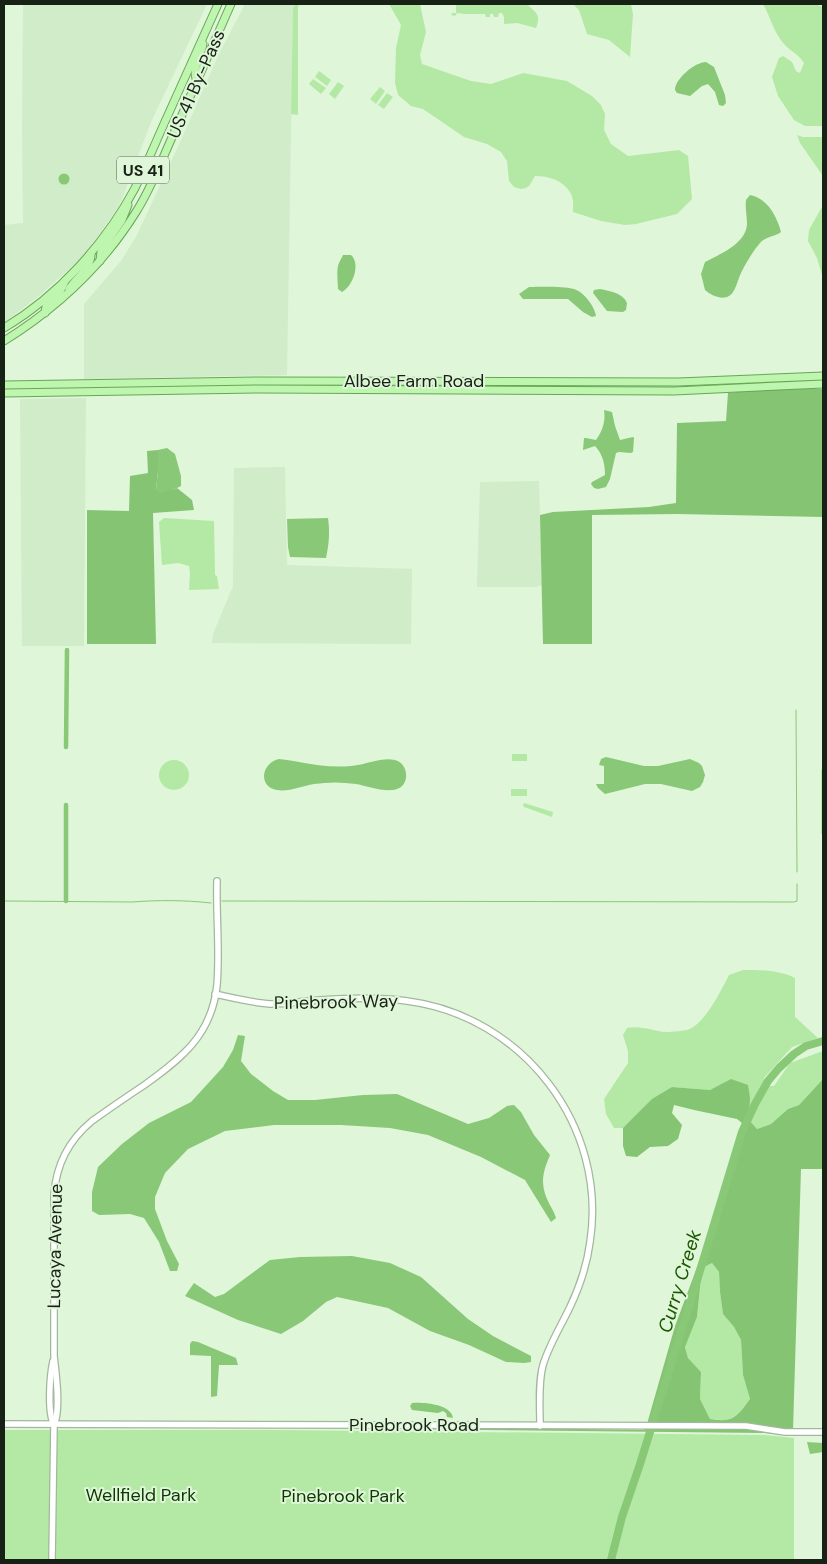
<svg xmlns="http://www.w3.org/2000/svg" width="827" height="1564" font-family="'DM Sans',sans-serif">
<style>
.built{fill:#d0ecc9}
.green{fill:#b3e9a5}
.forest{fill:#85c473;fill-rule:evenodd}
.water{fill:#88c877}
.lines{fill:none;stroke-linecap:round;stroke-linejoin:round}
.stream{stroke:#88c877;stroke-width:1}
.canal{stroke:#88c877;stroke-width:4.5}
.river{stroke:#88c877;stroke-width:8}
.minor-casing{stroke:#a2b89d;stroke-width:8}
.major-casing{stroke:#68a656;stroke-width:9}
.minor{stroke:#fff;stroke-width:5.5}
.major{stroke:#bef5af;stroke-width:7}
.labels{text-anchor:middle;stroke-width:4;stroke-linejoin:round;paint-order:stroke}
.shield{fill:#dff6d9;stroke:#546150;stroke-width:1}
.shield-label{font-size:16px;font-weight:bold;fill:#182116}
.street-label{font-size:18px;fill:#182116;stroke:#dff6d9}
.park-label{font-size:18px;fill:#0c3700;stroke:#dff6d9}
.water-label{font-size:19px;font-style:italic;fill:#1b5801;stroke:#dff6d9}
</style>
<rect width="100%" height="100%" fill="#dff6d9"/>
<!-- built -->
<g class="built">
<polygon points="23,4 207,4 151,122 120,204 88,252 39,296 4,323 4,225 23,223 22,129"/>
<polygon points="245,4 295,4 293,8 287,375 84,379 84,304 121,261 136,237 181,140 218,56"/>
<polygon points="86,398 84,646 22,646 20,399"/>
<polygon points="285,467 287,565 412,569 411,644 212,643 213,634 233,586 234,468"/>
<polygon points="539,481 542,586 539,585 538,587 477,587 480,482"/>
</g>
<!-- green -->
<g class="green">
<polygon points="295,4 299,4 298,8 298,115 291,114 293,8"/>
<path d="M 389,4 L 420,4 L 426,32 L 420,55 L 422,64 L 471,81 L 491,84 L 523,73 L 567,81 L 592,96 L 601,105 L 605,114 L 604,130 L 611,144 L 628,156 L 679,150 L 688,156 L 692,199 L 677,214 L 636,224 L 625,225 L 601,221 L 573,212 C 573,206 574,198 570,192 C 562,180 549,176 535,176 L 529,186 L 526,188 L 521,189 L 514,187 L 509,181 L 507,161 L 501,152 L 487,144 L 464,137 L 423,109 L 411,106 L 398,95 L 395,83 L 396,48 L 401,25 Z"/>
<path d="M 452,4 L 527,4 C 537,14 541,14 536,28 L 517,23 L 504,24 L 504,17 L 502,13 L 499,13 L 498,17 L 494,17 L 493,14 L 490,14 L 490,17 L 486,17 L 485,14 L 465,14 L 457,13 L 455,16 L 451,15 L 452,13 L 456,13 L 456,4 Z"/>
<polygon points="573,4 631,4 633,14 630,57 609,40 587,34 579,10"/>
<path d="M 763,4 L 815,4 L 823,7 L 823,126 L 805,126 L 794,120 L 778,96 L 772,77 L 779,58 L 783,56 L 792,62 L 796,71 L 800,73 L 804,63 C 798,53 791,52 784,44 C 774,33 770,16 763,4 Z"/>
<polygon points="319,71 331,80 327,86 315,77"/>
<polygon points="313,79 326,88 321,94 309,84"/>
<polygon points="338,82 344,86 335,99 329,94"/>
<polygon points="380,87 385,91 376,104 370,99"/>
<polygon points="387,93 393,97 384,109 378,105"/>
<polygon points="797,135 803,137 823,137 823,176 800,143"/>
<polygon points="823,205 823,278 817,258 808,241 809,230"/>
<polygon points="164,518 214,521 215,575 217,576 219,589 189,590 190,573 189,566 178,563 162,565 159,522"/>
<rect x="512" y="754" width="15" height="7"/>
<circle cx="174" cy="775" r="15"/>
<polygon points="823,768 823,834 821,834 821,770"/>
<rect x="511" y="789" width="16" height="7"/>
<polygon points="524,803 553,812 552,817 524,807 523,805"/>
<path d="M 743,970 C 761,970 778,970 795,978 L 795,1017 L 818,1038 L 792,1047 L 764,1078 L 765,1086 L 774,1086 L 790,1063 L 823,1051 L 823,1079 L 799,1105 L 788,1109 L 771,1124 L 757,1129 L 749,1120 L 750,1098 L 731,1080 L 710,1090 L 672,1087 L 623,1128 L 614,1128 L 606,1114 L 604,1099 L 628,1063 L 628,1051 L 623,1035 L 627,1028 C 641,1025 653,1031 666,1032 C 672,1032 685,1031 690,1029 C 706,1021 721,991 729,975 Z"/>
<path d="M 712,1263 L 719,1272 L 720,1292 L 723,1314 L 734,1327 L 741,1340 L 743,1375 L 750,1399 C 737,1417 733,1423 710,1419 L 700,1399 L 701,1372 L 688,1358 L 685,1346 L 697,1317 L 702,1268 Z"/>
<polygon points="4,1430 278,1430 765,1435 794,1438 794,1560 4,1560"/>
</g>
<!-- forest -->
<g class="forest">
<polygon points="770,388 823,389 823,517 677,514 592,515 592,644 543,644 540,515 553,512 649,507 676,503 677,423 726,421 728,393"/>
<polygon points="158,450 158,470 156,490 173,490 177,488 192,500 194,510 153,513 156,644 87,644 87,510 129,511 130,476 148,473 147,451"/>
<path d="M 731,1079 L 748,1085 L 750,1098 L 749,1120 L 757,1129 L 771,1124 L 788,1109 L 799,1105 L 823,1079 L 823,1169 L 801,1169 L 793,1430 L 779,1429 L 751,1424 L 647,1424 L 675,1326 L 708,1238 L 742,1123 L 737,1119 L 694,1110 L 674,1105 L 672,1113 L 682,1125 L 678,1139 L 668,1146 L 650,1147 L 637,1157 L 626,1156 L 623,1146 L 623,1128 L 652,1099 L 672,1087 L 710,1090 ZM 712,1263 L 719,1272 L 720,1292 L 723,1314 L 734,1327 L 741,1340 L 743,1375 L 750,1399 C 737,1417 733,1423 710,1419 L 700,1399 L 701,1372 L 688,1358 L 685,1347 L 697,1317 L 702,1268 Z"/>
<polygon points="334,1427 520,1428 644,1430 645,1428 750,1429 793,1434 793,1436 765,1433 298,1428"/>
</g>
<!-- water -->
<g class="water">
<path d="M 706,62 L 714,67 L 725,95 L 726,103 L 723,106 L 719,105 L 715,92 L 708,84 L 702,86 L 690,96 L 677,93 L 675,90 C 675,79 695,62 706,62 Z"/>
<circle cx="64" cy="179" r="5.5"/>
<path d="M 750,195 C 767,198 777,216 781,232 C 775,237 766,236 760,243 C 753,251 746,263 741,273 C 738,279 737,286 733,292 C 727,302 713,297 705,290 L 701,274 L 705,262 C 720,254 746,244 747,224 C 747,216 745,208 746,200 Z"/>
<path d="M 343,255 L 351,255 C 361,264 353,286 342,292 L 338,289 C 338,282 336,269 339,263 C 340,260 342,258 343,255 Z"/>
<path d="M 529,287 C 542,287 561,286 574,289 C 584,292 595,307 596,316 L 592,317 L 583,312 L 568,299 L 523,299 L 519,294 Z"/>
<path d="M 600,289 C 610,291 623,293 627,303 L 626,310 L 623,312 L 607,311 L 593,293 L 594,290 Z"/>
<path d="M 604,410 L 612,412 L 615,426 L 620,440 L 633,437 L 634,438 L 633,452 L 631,453 L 619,452 L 616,453 L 610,479 L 606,487 L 598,489 L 594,488 L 591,484 L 592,482 L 605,475 C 605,465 603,454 595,446 L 583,450 L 584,438 L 586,438 L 596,440 C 602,432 606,421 604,410 Z"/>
<polygon points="167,448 175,454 181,476 181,486 173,490 161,493 156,490 158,470 158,450"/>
<path d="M 328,518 C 330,532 329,544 326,558 L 290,557 L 288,547 L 287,519 Z"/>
<polygon points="606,757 644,766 658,766 690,759 699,763 702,766 705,775 703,782 700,787 692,791 661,784 645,784 605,794 598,788 596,784 604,784 604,766 599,765 601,759"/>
<path d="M 279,759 C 305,762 330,770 358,765 C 369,763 384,757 395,760 C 403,762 407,770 406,778 C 402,800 369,786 356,784 C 342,782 328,782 314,784 C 302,786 289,792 277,790 C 258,787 261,763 279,759 Z"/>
<path d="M 238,1035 L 245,1036 L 241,1061 L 251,1074 L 273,1091 L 288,1100 L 315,1100 L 363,1095 L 397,1094 L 468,1124 L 489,1118 L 507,1106 L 514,1105 L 521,1112 L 534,1135 L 550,1155 C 543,1172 540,1182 547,1199 C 550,1206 554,1211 556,1218 L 551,1222 L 525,1180 L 481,1157 L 428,1135 L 390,1128 L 341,1125 L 274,1125 L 225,1131 L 188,1149 L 165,1173 L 155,1197 L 155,1209 L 167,1241 L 179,1264 L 177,1271 L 170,1271 L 159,1242 L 144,1218 L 130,1214 L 99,1215 L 92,1211 L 92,1192 L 98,1167 L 122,1144 L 149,1123 L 191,1102 L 223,1067 L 233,1050 Z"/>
<polygon points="352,1256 390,1263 421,1277 468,1319 493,1336 531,1356 531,1362 524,1363 506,1362 469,1345 430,1331 388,1308 337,1297 326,1302 303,1321 281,1334 238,1320 185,1296 194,1283 215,1297 224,1294 270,1260 300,1257"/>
<polygon points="192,1341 198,1342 236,1358 238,1365 219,1365 217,1396 211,1397 211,1356 190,1355 190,1344"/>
<path d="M 412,1403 C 423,1402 451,1404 453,1418 L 447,1417 L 446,1413 L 443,1411 L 438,1413 L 412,1410 L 410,1406 Z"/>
<polygon points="807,1442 823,1443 823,1452 810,1454"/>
</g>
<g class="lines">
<!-- stream -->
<g class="stream">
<path d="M 796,710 C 796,764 797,818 797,872"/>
<path d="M 4,901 L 132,902 C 158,900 185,900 211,903"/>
<polyline points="222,901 794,902 797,901 797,884"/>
</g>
<!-- canal -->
<g class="canal">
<polyline points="66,747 67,650"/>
<polyline points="66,901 66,805"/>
</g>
<!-- river -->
<polyline class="river" points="611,1560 622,1517 640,1464 692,1297 742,1132 755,1104 768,1081 779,1068 794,1054 806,1046 823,1041"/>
<defs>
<g id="minor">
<path d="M 215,994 C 233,998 253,1003 271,1004 C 287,1004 304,1001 320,1000 C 349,998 379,997 407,1001 C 523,1016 608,1126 590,1242 C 587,1265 580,1286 570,1307 C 561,1326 549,1345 543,1365 C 538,1383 540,1407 540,1426"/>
<path d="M 53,1361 C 50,1375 47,1412 54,1425"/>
<polyline points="4,1424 746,1426 785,1432 823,1432"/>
<path d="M 52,1560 L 54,1425 C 61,1410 56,1373 54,1356 L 54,1195 C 56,1165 69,1140 92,1121 C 109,1109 126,1097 143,1086 C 181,1059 212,1035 217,985 C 220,951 216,916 217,881"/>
</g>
<g id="major">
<path d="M 197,81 C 191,69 201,56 203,44"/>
<polyline points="100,261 101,251 122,220 128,205"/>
<path d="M 69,289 C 76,278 92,267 91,253"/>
<polyline points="45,313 46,306 59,294 65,281"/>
<path d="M 4,328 C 59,295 105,244 135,188 C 147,164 157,139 168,115 C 185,78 201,41 218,4"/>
<path d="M 4,341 C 57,308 103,265 136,212 C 152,187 162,159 174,133 C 193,90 212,47 231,4"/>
<polyline points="4,385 256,381 678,382 823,376"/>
<polyline points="4,393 259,389 674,391 823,384"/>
</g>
</defs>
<!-- minor casing -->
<use href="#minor" class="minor-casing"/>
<!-- major casing -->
<use href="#major" class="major-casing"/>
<!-- minor -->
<use href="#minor" class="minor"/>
<!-- major -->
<use href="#major" class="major"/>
</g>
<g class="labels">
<!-- shield labels -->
<rect class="shield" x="117" y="156.5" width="52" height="27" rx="4"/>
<g class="shield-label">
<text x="143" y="176">US 41</text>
</g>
<!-- street labels -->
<g class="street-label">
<text transform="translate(196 84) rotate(-66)" y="6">US 41 By-Pass</text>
<text x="414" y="387">Albee Farm Road</text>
<text transform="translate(336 1002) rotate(-1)" y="6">Pinebrook Way</text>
<text transform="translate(55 1246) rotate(-89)" y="6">Lucaya Avenue</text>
<text x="414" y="1431">Pinebrook Road</text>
</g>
<!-- park labels -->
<g class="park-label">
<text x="141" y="1501">Wellfield Park</text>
<text x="343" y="1502">Pinebrook Park</text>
</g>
<!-- water labels -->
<g class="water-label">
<text transform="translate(679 1281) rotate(-73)" y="7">Curry Creek</text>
</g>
</g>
<!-- border -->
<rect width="827" height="1564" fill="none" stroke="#182116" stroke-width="10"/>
</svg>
